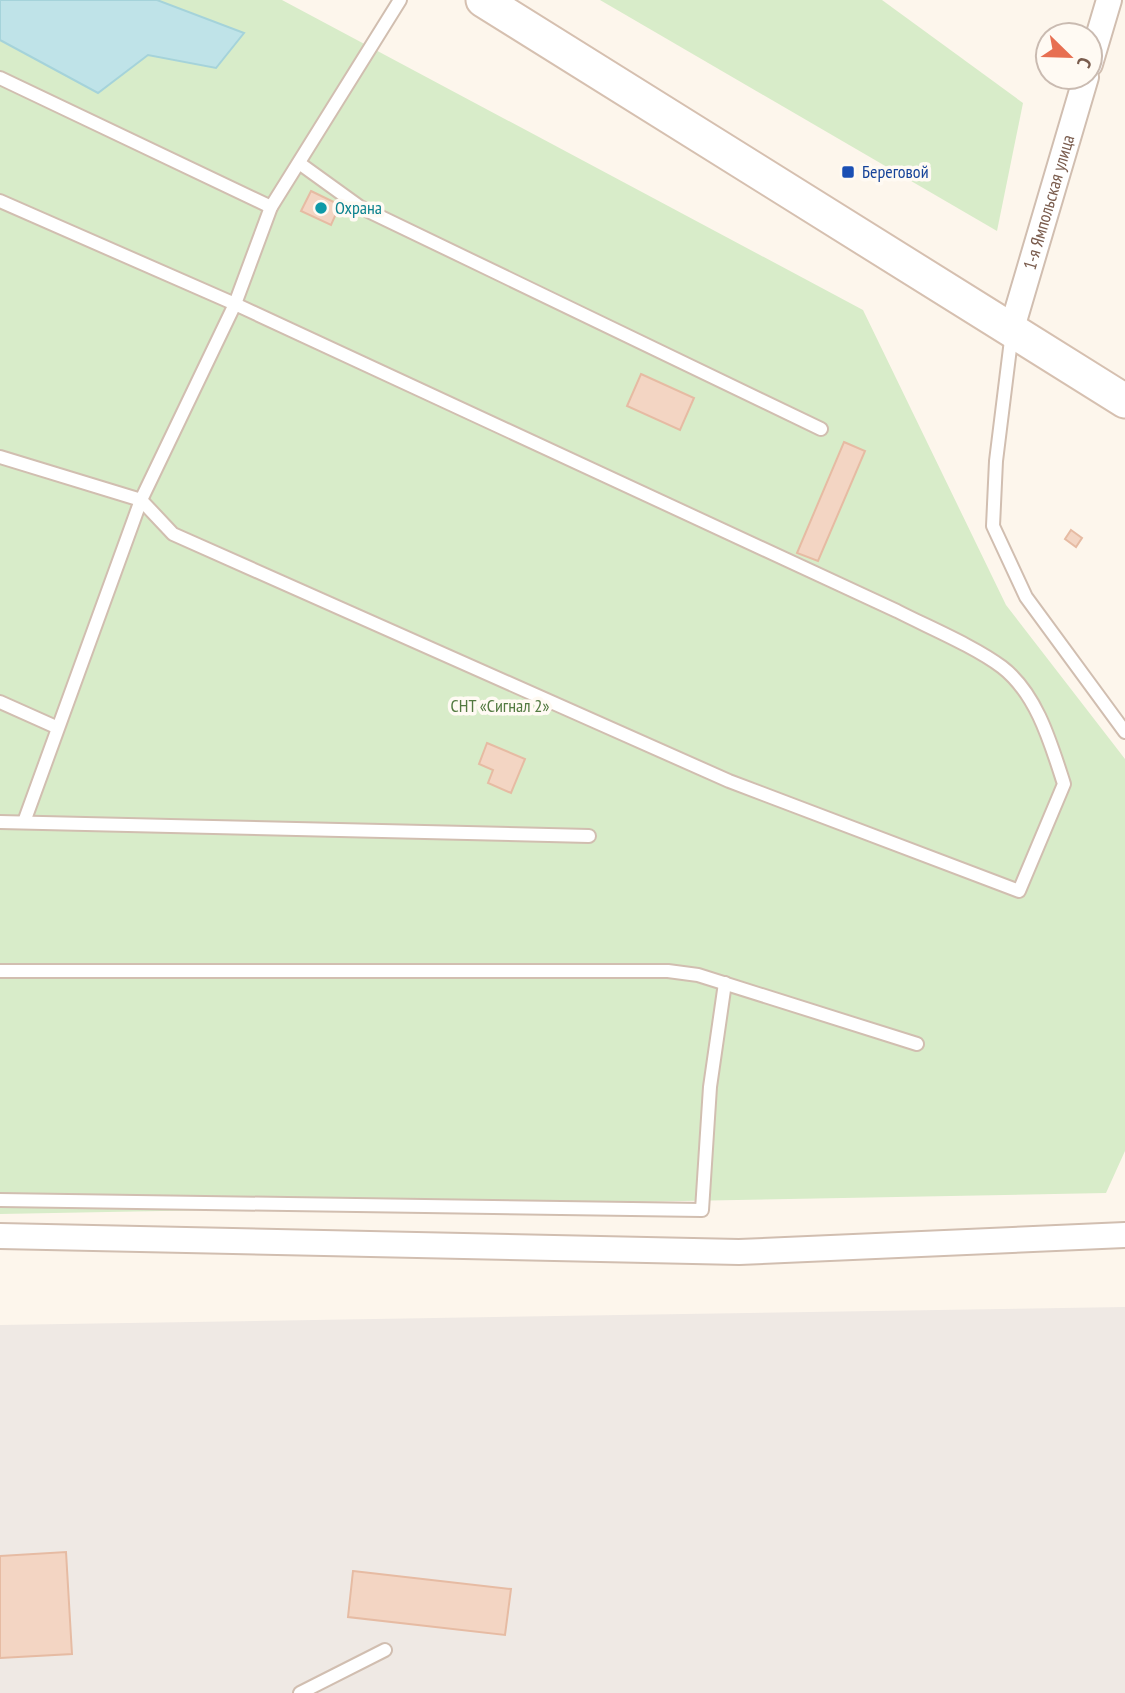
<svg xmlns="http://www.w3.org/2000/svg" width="1125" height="1693" font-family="'PT Sans Narrow',sans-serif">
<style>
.industrial{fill:#efe9e4}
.green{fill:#d8ecc9}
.water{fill:#bfe3e8;stroke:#a5d3da;stroke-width:2}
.building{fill:#f3d5c3;stroke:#e6bba3;stroke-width:2}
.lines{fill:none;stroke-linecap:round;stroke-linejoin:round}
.lane-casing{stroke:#d1beb0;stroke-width:16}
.street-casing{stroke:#d1beb0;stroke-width:28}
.secondary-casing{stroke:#d6c0b0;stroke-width:37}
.lane{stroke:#fff;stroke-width:12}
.street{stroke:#fff;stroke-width:24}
.secondary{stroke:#fff;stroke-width:33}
.transit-dot{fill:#1a4fb4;stroke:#fffaf3;stroke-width:2.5}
.culture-dot{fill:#0f9aa8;stroke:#fffaf3;stroke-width:2.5}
.labels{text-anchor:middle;stroke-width:7;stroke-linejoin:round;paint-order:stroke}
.transit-label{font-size:18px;fill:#164399;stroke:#fffaf3;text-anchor:start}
.street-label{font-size:18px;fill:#7a5c4d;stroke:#fffaf3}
.culture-label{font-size:18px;fill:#0d838f;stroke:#fffaf3;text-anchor:start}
.park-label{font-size:18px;fill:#537a41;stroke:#fffaf3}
</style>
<rect width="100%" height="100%" fill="#fdf6ec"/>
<!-- industrial -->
<polygon class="industrial" points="1125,1307 1125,1693 0,1693 0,1325"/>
<!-- green -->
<g class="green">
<polygon points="0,0 282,0 863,310 1006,605 1125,759 1125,1151 1106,1193 0,1214"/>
<polygon points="600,0 882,0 1023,103 997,231"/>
</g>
<!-- water -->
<polygon class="water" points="0,0 157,0 244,33 216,68 148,55 98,93 0,40"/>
<!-- building -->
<g class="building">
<polygon points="311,191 340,205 331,225 301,211"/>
<polygon points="641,374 694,398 680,430 627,406"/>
<polygon points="844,442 865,451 818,561 797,553"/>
<polygon points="1071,530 1082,538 1076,547 1065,539"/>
<polygon points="487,743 525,759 511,793 488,783 493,770 479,764"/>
<polygon points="66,1552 72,1654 0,1658 0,1556"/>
<polygon points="353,1571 511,1589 505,1635 348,1617"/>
</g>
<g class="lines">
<defs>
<g id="lane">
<polyline points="0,78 271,207"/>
<polyline points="299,163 360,207 821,429"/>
<path d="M 0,201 L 235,304 L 897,611 C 928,627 974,646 1002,667 C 1037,694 1051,744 1064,784 L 1019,891 L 729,781 L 173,534 L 141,500 L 0,457"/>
<polyline points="1012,332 996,461 993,526 1026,597 1125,732"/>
<polyline points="0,702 56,727"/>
<polyline points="0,822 589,836"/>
<polyline points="24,822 141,500 235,304 271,207 400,0"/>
<polyline points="0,971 668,971 698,975 917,1044"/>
<polyline points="0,1200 702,1210 710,1087 725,983"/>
<polyline points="300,1693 385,1650"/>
</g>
<g id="street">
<polyline points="1090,64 1109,0"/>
<path id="s1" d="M 1012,328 L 1086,77"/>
<polyline points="0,1236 739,1252 1125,1235"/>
</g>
<polyline id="secondary" points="483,0 1125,401"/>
</defs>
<!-- lane casing -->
<use href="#lane" class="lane-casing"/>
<!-- street casing -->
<use href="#street" class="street-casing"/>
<!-- secondary casing -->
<use href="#secondary" class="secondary-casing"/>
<!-- lane -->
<use href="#lane" class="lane"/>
<!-- street -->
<use href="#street" class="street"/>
<!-- secondary -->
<use href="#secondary" class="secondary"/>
</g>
<!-- markers -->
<rect class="transit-dot" x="841" y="165" width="14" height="14" rx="3.5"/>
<circle class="culture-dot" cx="321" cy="208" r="7"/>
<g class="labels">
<!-- transit labels -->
<g class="transit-label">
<text x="862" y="178">Береговой</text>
</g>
<!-- street labels -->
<g class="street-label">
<text dy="6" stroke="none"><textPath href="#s1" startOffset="131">1-я Ямпольская улица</textPath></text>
</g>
<!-- culture labels -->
<g class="culture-label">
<text x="335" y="214">Охрана</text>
</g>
<!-- park labels -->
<g class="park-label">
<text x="500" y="712">СНТ «Сигнал 2»</text>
</g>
</g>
<!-- north arrow -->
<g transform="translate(1069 56) rotate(113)"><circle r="33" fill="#fffaf3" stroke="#cabbb1" stroke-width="2"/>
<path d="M0-5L12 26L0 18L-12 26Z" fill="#e76f51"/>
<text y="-10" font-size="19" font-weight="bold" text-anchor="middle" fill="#7a5c4d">С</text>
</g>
</svg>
